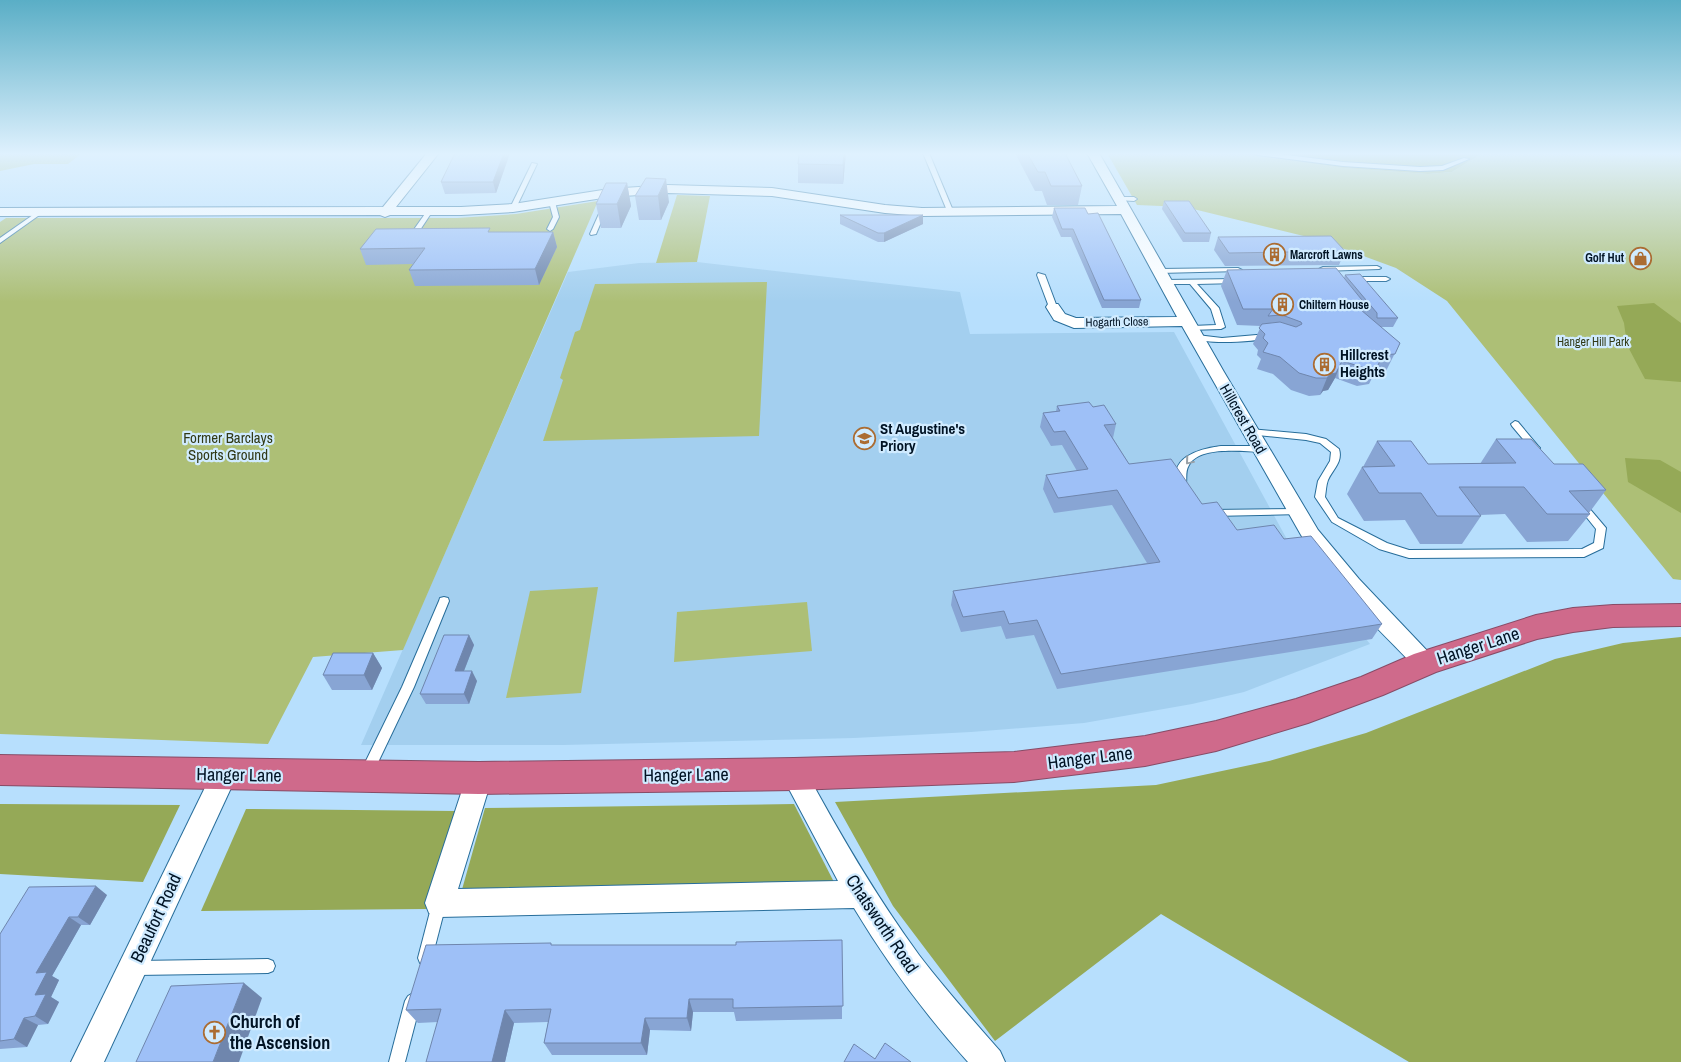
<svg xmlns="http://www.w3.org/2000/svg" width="1681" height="1062" font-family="'Archivo Narrow',sans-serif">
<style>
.built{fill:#a3cfef}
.green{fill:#adbf76}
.forest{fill:#95a957}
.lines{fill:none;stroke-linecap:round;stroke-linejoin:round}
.lane-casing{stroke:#276d9a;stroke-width:2}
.street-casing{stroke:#276d9a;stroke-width:2}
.highway-casing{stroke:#874c67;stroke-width:2}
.lane{fill:#fff;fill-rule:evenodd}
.street{fill:#fff;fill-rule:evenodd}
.highway{fill:#cf6a8b;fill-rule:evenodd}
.wall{fill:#88a5d4}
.shaded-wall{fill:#6f86ad}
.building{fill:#9ec0f7;stroke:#6f86ad}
.oneway{stroke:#99a1a7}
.labels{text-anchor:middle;stroke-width:4.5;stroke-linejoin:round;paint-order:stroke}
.far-poi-label{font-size:12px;font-weight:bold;fill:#001324;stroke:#d0ebff;text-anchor:start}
.far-street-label{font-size:12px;fill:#001324;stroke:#d0ebff}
.far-park-label{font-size:12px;fill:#313916;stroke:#d0ebff}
.poi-label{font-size:15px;font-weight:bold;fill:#001324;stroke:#d0ebff;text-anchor:start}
.street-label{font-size:15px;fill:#001324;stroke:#d0ebff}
.park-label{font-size:15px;fill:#313916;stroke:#d0ebff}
.near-street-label{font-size:18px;fill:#001324;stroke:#d0ebff}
.near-poi-label{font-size:18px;font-weight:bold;fill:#001324;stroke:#d0ebff;text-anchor:start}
</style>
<rect width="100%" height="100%" fill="#b7dffd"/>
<!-- built -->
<polygon class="built" points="697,262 960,292 970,334 1174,332 1289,543 1370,644 1244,692 1192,704 1084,723 971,732 854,738 563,745 361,745 568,272 639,263"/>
<!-- green -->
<g class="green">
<polygon points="0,153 82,153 68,164 34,164 0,171"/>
<polygon points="1107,153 1235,153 1343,168 1428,174 1452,172 1483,153 1681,153 1681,580 1673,579 1447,301 1396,268 1320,240 1185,207 1137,205"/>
<polygon points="677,195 710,196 697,262 656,263"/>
<polygon points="598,201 403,650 313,657 268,744 0,734 0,222 6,218 457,218 516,214"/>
<polygon points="767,282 759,436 543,441 563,380 560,378 575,332 580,330 595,284"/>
<polygon points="598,587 581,693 506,698 530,591"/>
<polygon points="807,602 812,651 674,662 677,612"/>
</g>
<!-- forest -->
<g class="forest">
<polygon points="1235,153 1483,153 1452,172 1428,174 1343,168"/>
<polygon points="1654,303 1681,323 1681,382 1645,379 1627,345 1624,323 1617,306"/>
<polygon points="1625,458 1660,460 1681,472 1681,513 1628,482"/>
<polygon points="1681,637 1681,1062 1409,1062 1161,914 995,1041 893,906 835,802 1156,785 1269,761 1366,733 1555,659 1623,643"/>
<polygon points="0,804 180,805 143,882 0,874"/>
<polygon points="794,804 836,886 461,893 485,808"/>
<polygon points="246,809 455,811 426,909 201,911"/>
</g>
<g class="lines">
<defs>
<g id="lane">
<polygon points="923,153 929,153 954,213 953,214 948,213"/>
<polygon points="1255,153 1271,153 1343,162 1420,167 1442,166 1464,158 1469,159 1443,170 1420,171 1343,166 1258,155"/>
<polygon points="532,163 537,164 516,208 511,209 510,208"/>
<polygon points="1119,197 1134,197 1137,199 1134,201 1117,200 1117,198"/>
<polygon points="552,200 555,202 559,217 553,229 550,231 547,229 553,217 549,202"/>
<polygon points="602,207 607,208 596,234 591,235 590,234"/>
<polygon points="40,210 45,211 0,243 0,238"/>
<polygon points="427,211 432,212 418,233 421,235 418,237 411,236 410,235"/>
<polygon points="1377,266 1381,268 1379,269 1323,271 1319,269 1323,267"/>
<polygon points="1238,268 1242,270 1240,271 1159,273 1155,271 1159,269"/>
<polygon points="1038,273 1045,275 1057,307 1056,309 1050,309 1049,307 1037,275"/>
<polygon points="1349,277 1386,277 1390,279 1386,281 1349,281"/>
<polygon points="1235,279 1239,281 1238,283 1197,284 1219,308 1225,327 1221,329 1189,330 1189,326 1192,326 1216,325 1211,309 1190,284 1166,284 1162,282 1166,280"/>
<path d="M 1268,334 L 1271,334 L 1271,338 C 1255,341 1206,346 1193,337 L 1197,335 L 1222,338 Z"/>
<polygon points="1515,421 1518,422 1538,446 1540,448 1538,450 1532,450 1512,426 1511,424"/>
<path d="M 1250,429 L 1306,434 L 1326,439 L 1339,449 C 1343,462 1333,469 1328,480 C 1326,485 1326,491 1325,497 L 1338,518 L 1387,543 L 1409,550 L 1582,549 L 1594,543 L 1596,529 L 1576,504 L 1581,501 L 1584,502 L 1606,528 L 1603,548 L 1584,557 L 1409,558 L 1379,549 L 1332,522 L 1315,497 L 1318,481 L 1330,461 L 1331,452 L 1320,443 L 1306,440 L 1247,434 L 1246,432 L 1247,430 Z"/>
<path d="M 1221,446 L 1260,446 L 1265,449 L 1260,452 C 1242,451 1199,446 1189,465 C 1184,473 1188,481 1185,488 L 1179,488 C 1166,458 1198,449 1221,446 Z"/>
<polygon points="1297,509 1300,510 1302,512 1300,514 1212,516 1207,513 1212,510"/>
<polygon points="444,597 448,598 449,601 414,687 372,775 367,777 362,775 361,771 402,687 439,601 440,598"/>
<polygon points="439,897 444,899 446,904 432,958 430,963 425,965 420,963 418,958 432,904 434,899"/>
<polygon points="268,959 273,961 275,966 273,971 268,973 136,975 131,973 129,968 131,963 136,961"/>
<polygon points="413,993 418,996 421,1001 405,1062 389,1062 405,1001 408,996"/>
</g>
<g id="street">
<path d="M 427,153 L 439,153 L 396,207 L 461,207 L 513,204 L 609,189 L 668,185 L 772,188 L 885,205 L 922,208 L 1117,206 L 1087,153 L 1099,153 L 1224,372 L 1318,530 L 1359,579 L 1433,657 L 1437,663 L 1433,669 L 1425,672 L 1417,669 C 1377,627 1331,585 1301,535 L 1182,326 L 1074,328 L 1054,320 L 1046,307 L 1048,304 L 1058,304 L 1065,314 L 1076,318 L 1177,317 L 1121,214 L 922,216 L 885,213 L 772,196 L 668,193 L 609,197 L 513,212 L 461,215 L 390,215 L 385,217 L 380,215 L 0,216 L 0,208 L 383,207 Z"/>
<path d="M 794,763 L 803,766 C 838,831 875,895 919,955 C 944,988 972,1019 1000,1051 L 1005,1062 L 968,1062 C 925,1014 887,963 854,908 L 439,917 L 429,913 L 425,903 L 466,778 L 470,770 L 479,767 L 488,770 L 492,778 L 458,889 L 838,881 L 781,774 L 785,766 Z"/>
<polygon points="224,764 233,767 237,775 104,1062 71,1062 215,767"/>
</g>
<polygon id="highway" points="1681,604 1681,626 1613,627 1573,632 1537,639 1436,672 1383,695 1308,723 1216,751 1145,766 1014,782 794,790 479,794 0,785 0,755 479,762 794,758 1014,752 1145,736 1216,721 1296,699 1361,677 1414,654 1536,615 1573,608 1613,605"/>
</defs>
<!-- lane casing -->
<use href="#lane" class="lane-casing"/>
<!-- street casing -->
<use href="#street" class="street-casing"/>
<!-- highway casing -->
<use href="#highway" class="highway-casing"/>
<!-- lane -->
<use href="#lane" class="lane"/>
<!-- street -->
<use href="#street" class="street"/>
<!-- highway -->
<use href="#highway" class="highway"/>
</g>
<!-- wall -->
<g class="wall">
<polygon points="455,153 510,153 496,193 445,194 441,182"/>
<polygon points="799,153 846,153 843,184 798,183 798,164"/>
<polygon points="1015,153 1065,153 1082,186 1078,205 1047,205 1042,191 1035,191"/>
<polygon points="646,178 669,202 661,220 639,220 635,196"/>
<polygon points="627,183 631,206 621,228 601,228 596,204"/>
<polygon points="1164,201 1211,233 1209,242 1183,242 1162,209"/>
<polygon points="1054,208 1088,214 1141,300 1139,308 1102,308 1071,237 1061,237 1052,217"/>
<polygon points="840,215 923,215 923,224 884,242 878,242 840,224"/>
<polygon points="492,232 553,232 557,247 539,285 415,286 409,270 413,264 366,265 360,249"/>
<polygon points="1218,237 1345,251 1339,265 1225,266 1214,250"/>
<polygon points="1227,270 1344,278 1345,275 1398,318 1393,327 1380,327 1400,343 1386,371 1375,372 1369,384 1357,386 1335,378 1328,390 1323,391 1320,395 1309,396 1291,390 1273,374 1257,369 1261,359 1257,355 1258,350 1253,344 1261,326 1237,325 1221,286"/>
<polygon points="1057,406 1093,407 1116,424 1113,438 1129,464 1202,504 1237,530 1284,539 1382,624 1372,639 1057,689 1034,635 1006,639 1001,626 961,632 951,605 953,591 1147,563 1112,505 1054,513 1043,489 1046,475 1077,471 1062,445 1051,446 1040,427 1043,413 1056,411"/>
<polygon points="1496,439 1554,464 1606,490 1589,513 1590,514 1568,541 1527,542 1505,514 1480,515 1481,516 1462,544 1420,544 1405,520 1364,521 1347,494 1362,467 1363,467 1377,441 1428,464 1480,464"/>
<polygon points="469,635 474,645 464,671 477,681 469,704 426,704 420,694"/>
<polygon points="373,653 382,668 372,690 332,690 323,675"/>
<polygon points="107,895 90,925 81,925 52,976 59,980 51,997 59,1002 48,1024 38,1025 27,1047 0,1049 0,934"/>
<polygon points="842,940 842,1019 736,1021 734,1012 693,1012 691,1031 650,1030 647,1055 552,1055 544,1043 548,1022 514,1023 505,1062 426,1062 438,1022 418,1023 406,1010 552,945 736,945"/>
</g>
<!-- shaded-wall -->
<g class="shaded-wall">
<polygon points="504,153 510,153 496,193 493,182"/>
<polygon points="844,153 846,153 843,184 843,165"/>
<polygon points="666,179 669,202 661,220 658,196"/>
<polygon points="627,183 631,206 621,228 617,204"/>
<polygon points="923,215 923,224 884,242 884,233"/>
<polygon points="553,232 557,247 539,285 535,269"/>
<polygon points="1342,361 1335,378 1328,390 1323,391 1320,395 1327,378"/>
<polygon points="469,635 474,645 460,681 455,671"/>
<polygon points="373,653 382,668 372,690 364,675"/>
<polygon points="472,671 477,681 469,704 464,694"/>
<polygon points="96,886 107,895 90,925 78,917"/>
<polygon points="69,917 81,925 52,976 59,980 51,997 59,1002 48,1024 35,1016 36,973"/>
<polygon points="244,983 262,998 239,1062 213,1062"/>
<polygon points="689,999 693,1012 691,1031 687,1018"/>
<polygon points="505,1010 514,1023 505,1062 492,1062"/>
<polygon points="24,1018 38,1025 27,1047 14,1039"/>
<polygon points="645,1018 650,1030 647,1055 641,1043"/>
</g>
<!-- building -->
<g class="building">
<polygon points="455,153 504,153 493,182 441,182"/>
<polygon points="799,153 844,153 843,165 798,164"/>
<polygon points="1027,153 1065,153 1082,186 1051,186 1045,172 1038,172"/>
<polygon points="646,178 666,179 658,196 635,196"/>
<polygon points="606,183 627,183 617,204 596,204"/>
<polygon points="1164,201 1189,201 1211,233 1185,233"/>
<polygon points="1054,208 1085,208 1088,214 1098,213 1141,300 1104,300 1073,229 1062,229"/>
<polygon points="840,215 923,215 884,233 878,233"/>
<polygon points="490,228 488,232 553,232 535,269 409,270 425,248 360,249 376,229"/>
<polygon points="1331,236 1345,251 1229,253 1218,237"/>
<polygon points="1336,268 1370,310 1361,310 1400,343 1395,354 1383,355 1377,367 1365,368 1342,361 1336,373 1330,374 1327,378 1316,378 1299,373 1280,357 1263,352 1268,343 1263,338 1265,334 1259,328 1262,324 1280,322 1296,327 1302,324 1301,322 1282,315 1268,316 1273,309 1243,309 1227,270"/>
<polygon points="1360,274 1398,318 1377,318 1377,313 1345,275"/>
<polygon points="1089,402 1093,407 1104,405 1116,424 1104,425 1129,464 1171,459 1202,504 1217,502 1237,530 1274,525 1284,539 1311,536 1382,624 1061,674 1037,620 1009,624 1004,611 963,617 953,591 1160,562 1117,490 1058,498 1046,475 1088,469 1065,431 1054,432 1043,413 1060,411 1057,406"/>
<polygon points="1496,439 1531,439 1554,464 1583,464 1606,490 1569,491 1590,514 1547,514 1524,487 1459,487 1481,516 1437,516 1421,493 1379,493 1362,467 1395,466 1377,441 1411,441 1428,464 1516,463"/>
<polygon points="444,635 469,635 455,671 472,671 464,694 420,694"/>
<polygon points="333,653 373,653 364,675 323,675"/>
<polygon points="96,886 78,917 69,917 36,973 47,972 35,995 46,994 35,1016 24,1018 14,1039 0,1041 0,934 29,887"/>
<polygon points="842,940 843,1006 733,1008 733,999 689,999 687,1018 645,1018 641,1043 544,1043 551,1009 505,1010 492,1062 426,1062 441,1009 406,1010 426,945 551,943 551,945 736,945 736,942"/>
<polygon points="244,983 213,1062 136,1062 171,986"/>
<polygon points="885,1043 911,1062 844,1062 854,1044 875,1059"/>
</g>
<!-- one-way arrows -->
<defs><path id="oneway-chevron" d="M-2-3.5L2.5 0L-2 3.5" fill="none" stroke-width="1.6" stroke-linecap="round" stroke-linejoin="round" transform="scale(1.25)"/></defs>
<use class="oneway" href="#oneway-chevron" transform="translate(1189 461) rotate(130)"/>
<!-- sky -->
<linearGradient id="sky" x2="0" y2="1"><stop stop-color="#5aaec6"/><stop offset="0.51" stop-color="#dff1fe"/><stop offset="1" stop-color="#dff1fe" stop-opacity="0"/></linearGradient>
<rect width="1681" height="302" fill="url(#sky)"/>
<!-- icons -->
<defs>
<symbol id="building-ring" viewBox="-11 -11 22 22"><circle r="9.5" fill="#d0ebff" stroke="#ab6c32" stroke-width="1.5"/><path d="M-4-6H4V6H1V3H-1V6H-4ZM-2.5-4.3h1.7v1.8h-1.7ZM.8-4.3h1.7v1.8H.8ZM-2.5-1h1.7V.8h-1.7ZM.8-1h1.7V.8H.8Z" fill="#ab6c32"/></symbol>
<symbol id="shop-ring" viewBox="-11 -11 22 22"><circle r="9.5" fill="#d0ebff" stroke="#ab6c32" stroke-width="1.5"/><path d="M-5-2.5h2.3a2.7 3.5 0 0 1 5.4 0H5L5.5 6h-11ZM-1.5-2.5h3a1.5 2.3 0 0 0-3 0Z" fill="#ab6c32"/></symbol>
<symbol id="school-ring" viewBox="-11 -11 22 22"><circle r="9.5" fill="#d0ebff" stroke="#ab6c32" stroke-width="1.5"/><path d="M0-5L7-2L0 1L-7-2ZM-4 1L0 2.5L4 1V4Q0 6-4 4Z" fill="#ab6c32"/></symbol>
<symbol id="church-ring" viewBox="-11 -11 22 22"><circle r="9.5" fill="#d0ebff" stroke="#ab6c32" stroke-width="1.5"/><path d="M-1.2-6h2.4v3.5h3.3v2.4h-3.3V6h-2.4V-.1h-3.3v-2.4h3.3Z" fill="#ab6c32"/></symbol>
</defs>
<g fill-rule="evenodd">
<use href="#building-ring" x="1262" y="242" width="25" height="25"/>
<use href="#shop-ring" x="1628" y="246" width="25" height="25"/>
<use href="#building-ring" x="1270" y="292" width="25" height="25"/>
<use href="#building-ring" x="1312" y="352" width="25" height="25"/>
<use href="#school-ring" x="852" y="426" width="25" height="25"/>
<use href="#church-ring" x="202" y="1020" width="25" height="25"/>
</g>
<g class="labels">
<!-- far-poi labels -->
<g class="far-poi-label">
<text x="1290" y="259">Marcroft Lawns</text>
<text x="1624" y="262" text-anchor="end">Golf Hut</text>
<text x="1299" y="309">Chiltern House</text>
</g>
<!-- far-street labels -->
<g class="far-street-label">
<text transform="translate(1117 322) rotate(-1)" y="4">Hogarth Close</text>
</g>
<!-- far-park labels -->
<g class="far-park-label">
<text x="1593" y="346">Hanger Hill Park</text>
</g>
<!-- poi labels -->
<g class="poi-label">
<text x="1340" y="360">Hillcrest<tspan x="1340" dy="17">Heights</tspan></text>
<text x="880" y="434">St Augustine's<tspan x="880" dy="17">Priory</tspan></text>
</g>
<!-- street labels -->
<g class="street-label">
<text transform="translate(1243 419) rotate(60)" y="5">Hillcrest Road</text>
</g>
<!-- park labels -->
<g class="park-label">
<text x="228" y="443">Former Barclays<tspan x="228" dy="17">Sports Ground</tspan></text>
</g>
<!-- near-street labels -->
<g class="near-street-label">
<text transform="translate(1478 646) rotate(-18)" y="6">Hanger Lane</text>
<text transform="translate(1090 758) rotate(-7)" y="6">Hanger Lane</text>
<text transform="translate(239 775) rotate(1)" y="6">Hanger Lane</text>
<text transform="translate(686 775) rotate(-1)" y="6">Hanger Lane</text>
<text transform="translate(156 918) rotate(-65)" y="6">Beaufort Road</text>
<text transform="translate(882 924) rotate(56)" y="6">Chatsworth Road</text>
</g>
<!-- near-poi labels -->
<g class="near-poi-label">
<text x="230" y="1028">Church of<tspan x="230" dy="21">the Ascension</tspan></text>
</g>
</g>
</svg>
